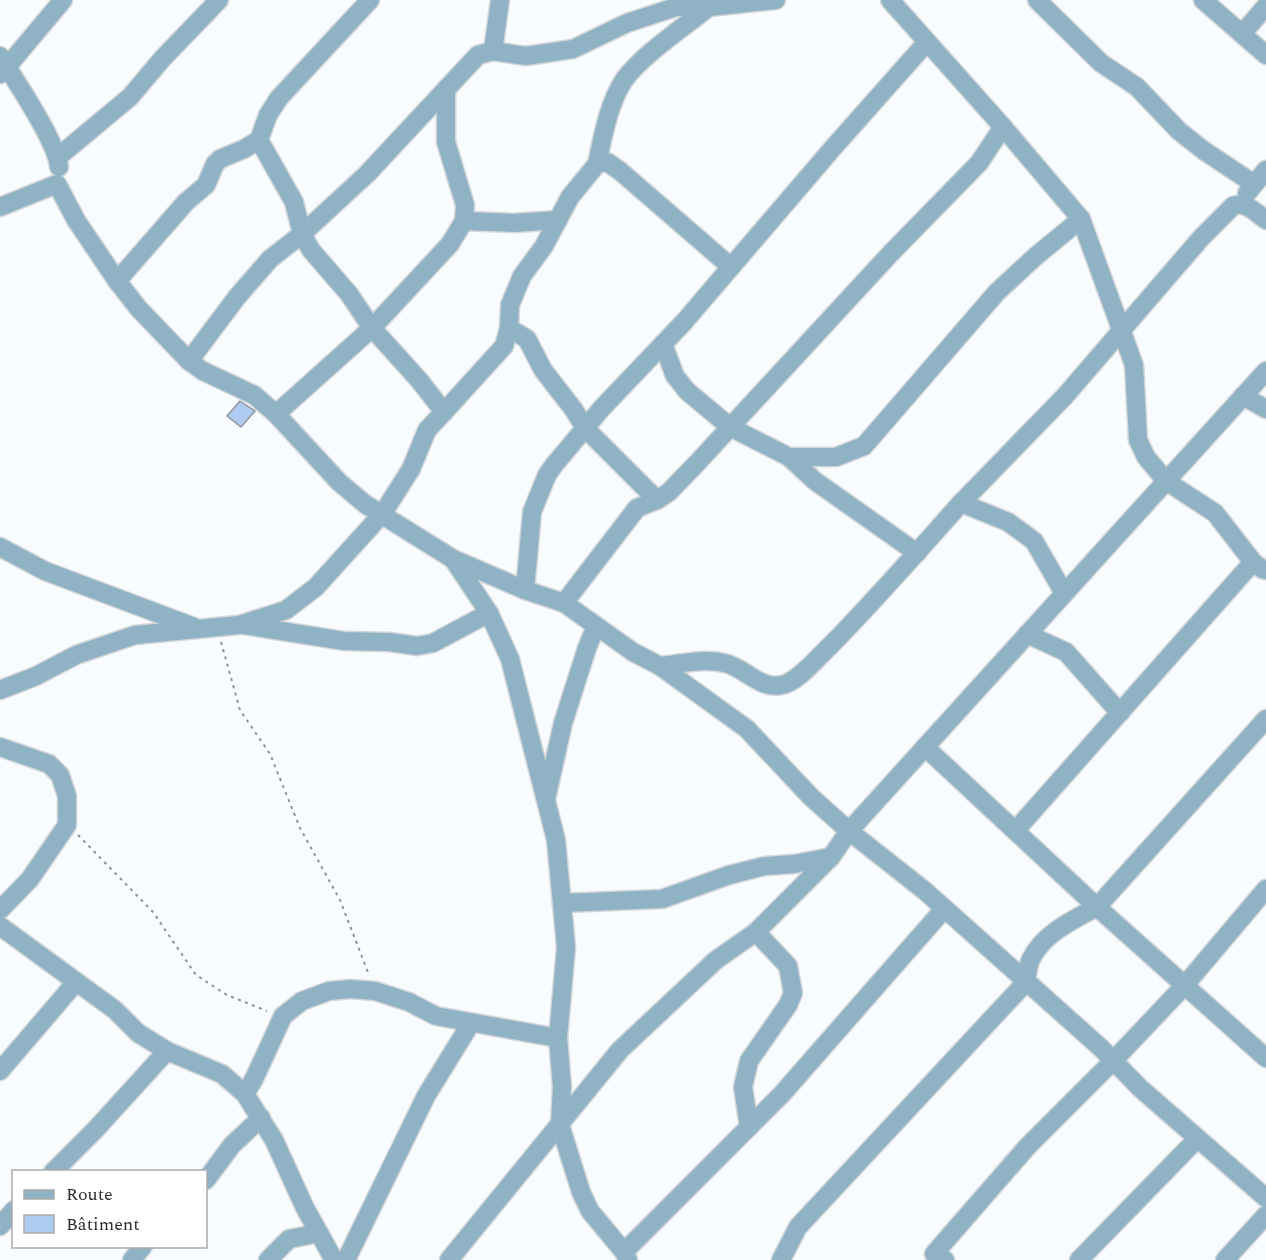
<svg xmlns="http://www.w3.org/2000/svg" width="1266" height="1260" font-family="Spectral,serif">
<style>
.building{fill:#aeccf2;stroke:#919499;stroke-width:1.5}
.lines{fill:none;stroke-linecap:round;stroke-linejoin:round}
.minor-casing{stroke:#d4d7d9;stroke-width:21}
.path{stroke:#8f9194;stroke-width:2;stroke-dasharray:3 4.5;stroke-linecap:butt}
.minor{stroke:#8fb2c5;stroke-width:18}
</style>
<rect width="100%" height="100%" fill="#f9fcff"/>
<!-- building -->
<polygon class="building" points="240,401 255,411 241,427 227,416"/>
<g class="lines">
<defs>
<g id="minor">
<polyline points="890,0 1003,127 1081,219 1134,365 1138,440 1146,457 1166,481 1215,513 1253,562 1262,569 1266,570"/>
<polyline points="1037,0 1101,63 1137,87 1179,131 1203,150 1254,184"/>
<polyline points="1203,0 1266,55"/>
<polyline points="1242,34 1266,6"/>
<polyline points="493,51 500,0"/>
<path d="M 0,56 C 15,80 57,142 59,167"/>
<polyline points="1,74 63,0"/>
<polyline points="259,140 268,115 279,98 370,0"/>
<polyline points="58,157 130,97 163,58 219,0"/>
<path d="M 597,164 C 603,136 608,105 624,80 C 642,55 684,27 709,7"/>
<polyline points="1247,193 1266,170"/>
<polyline points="0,207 57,184 76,220 117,281 186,202 206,185 215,164 220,159 244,149 259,140 294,202 302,234 311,250 349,294 372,328 419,380 444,412 427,430 411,469 383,513 316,587 286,610 239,625 135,635 76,655 36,676 0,690"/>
<polyline points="464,221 514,223 558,220"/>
<polyline points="117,281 139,309 189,361 203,371 254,395 276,414 339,482 365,504 453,559 525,590 564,603 633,652 660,666 747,729 811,797 849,831 925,891 1101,1048 1140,1088 1266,1198"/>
<polyline points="509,328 527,339 543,370 574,410 585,428 657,500"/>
<polyline points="663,344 675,376 687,391 730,427 789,457 836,457 864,446 997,292 1036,256 1081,219"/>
<polyline points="189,361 237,297 270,259 302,234 367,174 478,55 493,51 526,56 573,49 627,23 676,7 709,7 776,0"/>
<polyline points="1243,396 1266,409"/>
<polyline points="444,412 504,346 509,328 510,305 522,276 544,246 570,197 597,164 607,162 620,171 731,267"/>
<polyline points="276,414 372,328 450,244 464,221 465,205 446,142 446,89"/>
<polyline points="789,457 815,481 917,553"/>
<path d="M 961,503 L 1065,396 L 1201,238 L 1233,206 C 1246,201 1256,213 1266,220"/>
<polyline points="0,547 45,571 194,627"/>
<polyline points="453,559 489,613 510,659 556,840 566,947 558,1038 562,1087 560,1125 581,1192 590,1211 624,1252 628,1260"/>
<polyline points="525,590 532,512 547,475 554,465 602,408 684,322 832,149 927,42"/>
<polyline points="564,603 637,508 657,500 669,492 698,462 891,253 979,163 1003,127"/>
<polyline points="244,625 344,641 389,642 417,646 433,643 489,613"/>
<polyline points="1027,634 1066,652 1120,713"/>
<path d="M 660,666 C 681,664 703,658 724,663 C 745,667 759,690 782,685 C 798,682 819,656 831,645 C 876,599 918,551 961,503 L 1008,522 L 1034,541 L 1064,593"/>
<polyline points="0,747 49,764 60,775 67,796 67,825 30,879 0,910"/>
<polyline points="925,747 1097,907 1266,1058"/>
<polyline points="546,799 563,723 587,648 596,626"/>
<polyline points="1015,831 1253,562"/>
<polyline points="562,903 662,899 729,875 765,866 794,864 831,857"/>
<polyline points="0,926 115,1010 138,1033 167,1051 222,1074 245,1094 274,1140 305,1208 334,1260"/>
<polyline points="0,1071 76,982"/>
<polyline points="245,1094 254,1079 283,1016 302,1001 329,991 350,989 375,991 409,1002 436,1016 558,1038"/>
<polyline points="749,1127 743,1087 749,1061 788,1005 793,993 788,966 756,932"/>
<polyline points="53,1172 95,1130 167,1051"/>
<polyline points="206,1180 232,1145 261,1118"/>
<polyline points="0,1226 14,1210"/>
<polyline points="624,1252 782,1094 944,909"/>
<polyline points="132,1260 143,1246"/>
<polyline points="268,1260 289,1239 319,1233"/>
<polyline points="346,1260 426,1096 471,1023"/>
<polyline points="449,1260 620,1050 716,960 756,932 831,857 849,831 1266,371"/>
<path d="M 781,1260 L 798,1227 L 1026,982 C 1027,974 1028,965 1031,959 C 1044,933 1073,920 1097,907 L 1266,719"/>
<polyline points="945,1260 934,1254 1027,1147 1113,1061 1185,985 1266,889"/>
<polyline points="1079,1260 1197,1139"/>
<polyline points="1225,1260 1266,1215"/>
</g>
</defs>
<!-- minor casing -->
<use href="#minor" class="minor-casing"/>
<!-- path -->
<g class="path">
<polyline points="221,642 240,710 270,754 300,828 340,900 369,975"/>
<polyline points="78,835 153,912 196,975 227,995 267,1011"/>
</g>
<!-- minor -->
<use href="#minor" class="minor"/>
</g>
<!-- legend -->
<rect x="12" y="1170" width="195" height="78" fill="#ffffff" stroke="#aaabab" stroke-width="1.5"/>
<rect x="24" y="1190" width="30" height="9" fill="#8fb2c5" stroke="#aaabab" stroke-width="1.5"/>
<text x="66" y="1200" font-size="18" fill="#2b2c2e">Route</text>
<rect x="24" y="1215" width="30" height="18" fill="#aeccf2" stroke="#aaabab" stroke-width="1.5"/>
<text x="66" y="1230" font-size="18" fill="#2b2c2e">Bâtiment</text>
</svg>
